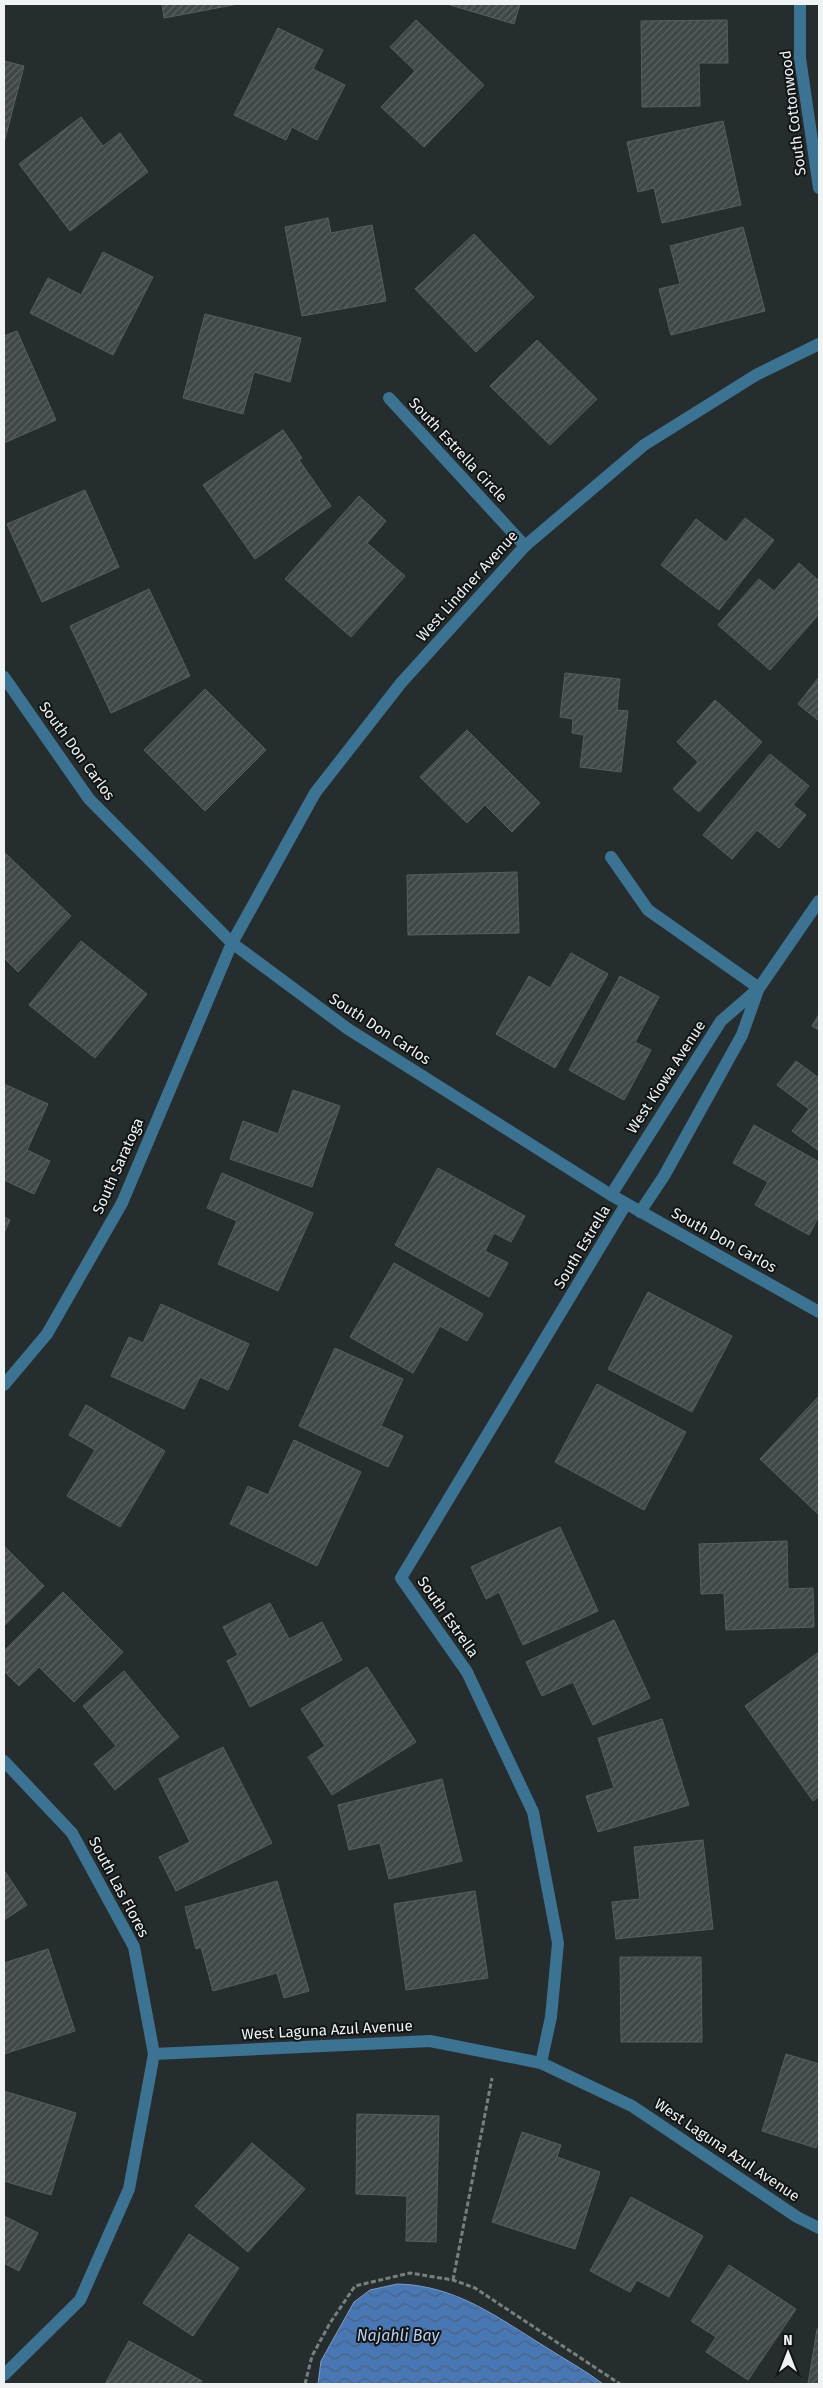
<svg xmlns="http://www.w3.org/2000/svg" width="823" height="2388" font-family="'Fira Sans',sans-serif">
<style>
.water{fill:url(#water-waves);stroke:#7b9cc7}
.building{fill:url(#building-hatch);stroke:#565e5e}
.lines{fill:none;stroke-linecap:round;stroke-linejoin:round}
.path{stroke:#797f80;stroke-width:3;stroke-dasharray:5 2.5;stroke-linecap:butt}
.minor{stroke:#3d7392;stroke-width:12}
.tertiary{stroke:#3d7392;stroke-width:12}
.labels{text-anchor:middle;stroke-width:4;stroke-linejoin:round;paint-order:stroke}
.street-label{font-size:15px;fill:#eff3f4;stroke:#121515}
.water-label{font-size:16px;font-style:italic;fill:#b6cff1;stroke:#121515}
</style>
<defs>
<pattern id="water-waves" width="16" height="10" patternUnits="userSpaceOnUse" patternTransform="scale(1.25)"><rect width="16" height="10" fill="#4977b4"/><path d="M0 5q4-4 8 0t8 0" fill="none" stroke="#496284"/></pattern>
<pattern id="building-hatch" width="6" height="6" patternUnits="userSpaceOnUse" patternTransform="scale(1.25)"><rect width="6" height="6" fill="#404747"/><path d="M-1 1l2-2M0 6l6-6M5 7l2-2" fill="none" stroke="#5c6262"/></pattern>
</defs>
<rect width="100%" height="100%" fill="#262d2e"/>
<!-- water -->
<path class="water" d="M 397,2284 C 455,2285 497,2317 544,2346 C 564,2359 585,2370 603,2384 L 318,2384 L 321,2361 L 354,2302 L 370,2290 Z"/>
<!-- building -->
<g class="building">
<polygon points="162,4 238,4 164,18"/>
<polygon points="447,4 520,4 514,24"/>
<polygon points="416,20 484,85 424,147 381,107 415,71 390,47"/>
<polygon points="727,20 728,63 699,63 700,106 642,107 641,21"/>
<polygon points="278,28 323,50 313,69 345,85 317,140 292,127 286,140 234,115"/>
<polygon points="4,61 24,66 4,143"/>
<polygon points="81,117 103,146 120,133 148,172 70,231 19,164"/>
<polygon points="723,121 741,205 662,223 654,188 638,192 627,142"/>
<polygon points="328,218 331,233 372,225 386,301 302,316 285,227"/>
<polygon points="743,227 765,311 671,335 659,289 680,284 670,246"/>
<polygon points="474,234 534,297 476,352 415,289"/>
<polygon points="103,252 153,277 113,355 30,313 48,278 81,295"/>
<polygon points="205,314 301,338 290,382 254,372 243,414 183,398"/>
<polygon points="17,331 56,420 4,443 4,336"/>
<polygon points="537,340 597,399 550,445 490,386"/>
<polygon points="283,430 302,458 299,460 331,506 255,559 203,485"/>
<polygon points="85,490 119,567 42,602 7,524"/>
<polygon points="359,496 386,521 367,543 405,576 351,637 285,579"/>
<polygon points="745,518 774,540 719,610 661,565 696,519 726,542"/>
<polygon points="799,563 819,581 819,614 770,670 718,625 759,579 774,591"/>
<polygon points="149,589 190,676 111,713 70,626"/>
<polygon points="565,673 620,679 617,710 628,711 621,772 580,767 584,735 572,733 573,719 560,717"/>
<polygon points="819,677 819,721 798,704"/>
<polygon points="205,689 266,750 205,811 144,750"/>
<polygon points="715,700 762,742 699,812 673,789 698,762 677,742"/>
<polygon points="467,730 540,803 512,832 485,805 467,823 420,777"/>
<polygon points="770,754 809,786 793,805 806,815 779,848 757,830 732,859 703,835"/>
<polygon points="5,853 71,916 18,972 4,958"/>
<polygon points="517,872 519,933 408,935 407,875"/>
<polygon points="81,941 147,994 95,1058 29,1005"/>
<polygon points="571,953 608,974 555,1068 496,1034 529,976 550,988"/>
<polygon points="620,976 659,997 635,1042 651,1050 624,1100 569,1070"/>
<polygon points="819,1014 819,1030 812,1026"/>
<polygon points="796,1061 819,1078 819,1151 792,1131 809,1109 777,1085"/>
<polygon points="4,1084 48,1104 27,1150 50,1161 34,1194 4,1180"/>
<polygon points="293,1090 340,1106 312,1187 230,1159 243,1121 278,1134"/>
<polygon points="754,1125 819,1162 819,1216 809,1235 755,1205 768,1182 733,1163"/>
<polygon points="438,1168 525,1216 511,1242 494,1233 485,1251 508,1263 489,1297 395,1245"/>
<polygon points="222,1173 313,1213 278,1291 218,1264 237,1221 207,1208"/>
<polygon points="4,1217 10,1220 4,1233"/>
<polygon points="394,1263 483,1314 467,1341 440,1326 413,1373 350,1337"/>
<polygon points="648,1292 732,1336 692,1412 608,1369"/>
<polygon points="161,1304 249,1344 228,1390 200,1377 184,1409 111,1376 129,1337 143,1343"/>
<polygon points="335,1348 403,1379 381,1426 403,1436 388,1467 299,1426"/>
<polygon points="597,1384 686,1432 644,1510 555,1462"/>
<polygon points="819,1396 819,1515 760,1459"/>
<polygon points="86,1405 165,1451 120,1527 67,1496 95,1450 69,1435"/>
<polygon points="294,1440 361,1472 317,1566 230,1524 248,1486 268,1495"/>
<polygon points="560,1527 598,1611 523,1645 499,1592 486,1599 471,1567"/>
<polygon points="787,1541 788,1589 813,1588 814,1627 726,1630 724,1593 701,1594 699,1544"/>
<polygon points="4,1546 44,1586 4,1626"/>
<polygon points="63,1592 123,1652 74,1702 39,1667 19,1686 4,1671 4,1651"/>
<polygon points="270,1603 289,1639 322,1622 342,1660 250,1707 227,1661 238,1655 223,1627"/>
<polygon points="614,1620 650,1698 593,1725 573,1682 542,1696 526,1662"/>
<polygon points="819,1652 819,1796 813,1801 745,1706"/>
<polygon points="367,1667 416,1742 332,1795 308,1757 325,1746 301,1709"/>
<polygon points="124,1671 179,1737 115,1790 94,1764 116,1746 83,1706"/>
<polygon points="662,1719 689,1805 598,1832 586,1796 614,1788 598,1738"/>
<polygon points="223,1747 272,1843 176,1891 159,1857 190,1842 159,1779"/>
<polygon points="442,1779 462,1861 389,1879 380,1843 349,1850 338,1805"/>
<polygon points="703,1840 713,1929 616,1939 612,1902 640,1899 634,1847"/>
<polygon points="4,1870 27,1905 4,1920"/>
<polygon points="277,1881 309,1991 284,1998 277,1973 213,1991 201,1947 196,1949 185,1907"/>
<polygon points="475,1891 488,1978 406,1990 394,1904"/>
<polygon points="48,1949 75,2031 4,2054 4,1963"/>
<polygon points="620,1957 701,1957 702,2042 621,2042"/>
<polygon points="786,2054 819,2064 819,2138 816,2148 762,2131"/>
<polygon points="4,2091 76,2113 51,2195 4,2181"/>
<polygon points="357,2114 439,2116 436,2242 406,2241 407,2196 356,2194"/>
<polygon points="522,2132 561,2145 557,2157 600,2172 575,2249 492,2222"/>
<polygon points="252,2143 305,2189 248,2252 195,2206"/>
<polygon points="631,2197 703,2236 669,2297 637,2280 630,2292 590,2271"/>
<polygon points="4,2216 38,2233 19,2271 4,2263"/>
<polygon points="189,2234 239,2268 193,2336 143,2303"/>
<polygon points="729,2265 796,2309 748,2380 706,2352 716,2337 691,2321"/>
<polygon points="817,2329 819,2329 819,2384 808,2384"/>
<polygon points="129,2341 202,2381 200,2384 105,2384"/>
</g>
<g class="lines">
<!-- path -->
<g class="path">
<polyline points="453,2280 492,2078"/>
<polyline points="305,2384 312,2356 330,2323 355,2286 410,2273 453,2280 475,2288 620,2384"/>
</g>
<!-- minor -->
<g class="minor">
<polyline points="800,4 800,58 819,188"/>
<polyline points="389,398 525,546"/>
<polyline points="611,857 648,910 759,988"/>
<polyline points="232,943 348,1029 611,1195 819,1312"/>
<polyline points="611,1195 721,1021 759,988 819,901"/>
<polyline points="640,1212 664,1176 742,1035 758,990"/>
<polyline points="4,1761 72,1833 134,1947 154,2054"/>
<polyline points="541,2063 551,2017 558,1943 533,1812 467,1672 401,1578 626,1204"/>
<polyline points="4,2375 80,2300 129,2189 154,2054 430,2041 541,2063 632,2106 797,2217 819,2228"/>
</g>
<!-- tertiary -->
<g class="tertiary">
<polyline points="4,677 89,799 232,943"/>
<polyline points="4,1385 47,1334 122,1203 232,943 315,793 401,683 525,546 644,445 756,375 819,344"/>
</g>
</g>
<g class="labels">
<!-- street labels -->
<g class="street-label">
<text transform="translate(793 113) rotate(-97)" y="5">South Cottonwood</text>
<text transform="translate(458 450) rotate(47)" y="5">South Estrella Circle</text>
<text transform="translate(467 586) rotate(-48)" y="5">West Lindner Avenue</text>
<text transform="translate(77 751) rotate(54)" y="5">South Don Carlos</text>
<text transform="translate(380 1029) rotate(33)" y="5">South Don Carlos</text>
<text transform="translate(666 1077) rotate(-57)" y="5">West Kiowa Avenue</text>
<text transform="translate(118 1166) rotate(-66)" y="5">South Saratoga</text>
<text transform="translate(724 1240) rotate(29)" y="5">South Don Carlos</text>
<text transform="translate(582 1247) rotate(-59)" y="5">South Estrella</text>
<text transform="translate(448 1617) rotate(55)" y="5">South Estrella</text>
<text transform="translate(119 1887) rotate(62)" y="5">South Las Flores</text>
<text transform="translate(327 2030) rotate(-3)" y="5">West Laguna Azul Avenue</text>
<text transform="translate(727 2150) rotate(34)" y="5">West Laguna Azul Avenue</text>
</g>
<!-- water labels -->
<g class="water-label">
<text x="398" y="2341">Najahli Bay</text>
</g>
</g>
<!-- border -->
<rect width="823" height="2388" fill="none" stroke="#eff3f4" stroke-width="10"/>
<!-- north arrow -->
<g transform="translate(788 2353)" stroke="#121515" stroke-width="4" paint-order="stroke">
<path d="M0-4L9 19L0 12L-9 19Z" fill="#eff3f4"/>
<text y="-8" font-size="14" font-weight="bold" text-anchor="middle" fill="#eff3f4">N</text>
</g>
</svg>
